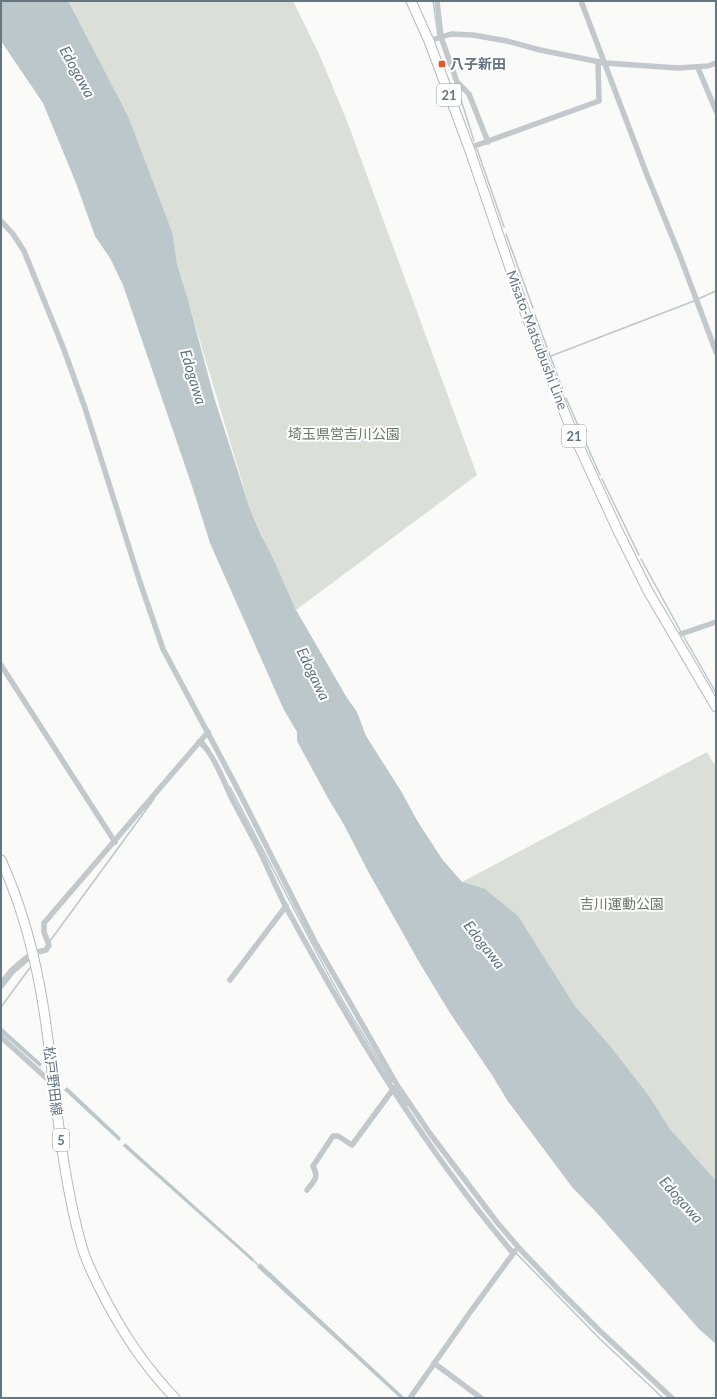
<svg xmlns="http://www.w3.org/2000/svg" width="717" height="1399" font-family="Lato,'Noto Sans JP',sans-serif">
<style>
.green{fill:#dadfd7}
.water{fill:#bbc7cb}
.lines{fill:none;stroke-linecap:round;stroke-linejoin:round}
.stream{stroke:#bbc7cb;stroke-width:1.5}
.primary-casing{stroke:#b5babe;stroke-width:11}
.minor{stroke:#c3c8cc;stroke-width:5.5}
.tertiary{stroke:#c3c8cc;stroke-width:7}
.primary{stroke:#fff;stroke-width:9}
.poi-dot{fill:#e4572e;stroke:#fff;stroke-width:1.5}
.labels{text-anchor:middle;stroke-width:4;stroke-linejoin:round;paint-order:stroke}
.shield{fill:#fff;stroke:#939fa8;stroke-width:1}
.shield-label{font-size:13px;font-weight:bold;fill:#657683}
.poi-label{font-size:14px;font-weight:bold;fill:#657683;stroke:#fff;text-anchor:start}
.street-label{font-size:14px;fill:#657683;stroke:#fff}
.park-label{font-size:14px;fill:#687a64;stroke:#fff}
.water-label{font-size:15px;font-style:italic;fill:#60757c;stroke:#fff}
</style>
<rect width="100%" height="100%" fill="#fafaf8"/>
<!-- green -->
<g class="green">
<polygon points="67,1 293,1 319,54 347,121 477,475 296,610 251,512 177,264 128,116"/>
<polygon points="707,752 716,767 716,1183 669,1128 575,1006 535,943 462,882"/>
</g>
<!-- water -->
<g class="water">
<polygon points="1,1 68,1 128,116 172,232 177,264 188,300 214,397 251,512 262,537 271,554 296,610 347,698 357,712 366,736 401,791 418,822 442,859 462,882 485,889 518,916 575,1006 610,1046 649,1096 669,1128 716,1181 716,1344 699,1329 597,1213 572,1187 507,1100 492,1075 450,1013 419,962 369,873 343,823 329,800 297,741 297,732 283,708 210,543 192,486 123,285 110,258 95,236 76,183 43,103 1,41"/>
<polygon points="1,1027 42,1064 40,1067 1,1033"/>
<polygon points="67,1087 121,1138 119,1141 64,1090"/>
<polygon points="125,1143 254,1259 253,1262 123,1146"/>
<polygon points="260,1263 405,1398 400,1398 257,1267"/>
</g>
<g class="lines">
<!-- stream -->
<g class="stream">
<polyline points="433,1 438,35"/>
<polyline points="456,84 474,141"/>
<polyline points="477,149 504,227"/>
<polyline points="506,234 533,308"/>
<polyline points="698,299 716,291"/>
<polyline points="535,315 564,393"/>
<polyline points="551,356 694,301"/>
<polyline points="566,398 600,475"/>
<polyline points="602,479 639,555"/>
<polyline points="641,559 681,632"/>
<polyline points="684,637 716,693"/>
<polyline points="203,741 210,750"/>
<polyline points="230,787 318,955 344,1003 392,1082"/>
<polyline points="50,941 154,799"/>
<polyline points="1,1007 32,965"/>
<polyline points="397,1090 407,1106"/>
<polyline points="516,1253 600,1339 663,1398"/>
<polyline points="253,1260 259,1266"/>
</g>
<defs>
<g id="primary">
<polyline points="411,1 429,41 469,148 526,315 571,429 618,531 648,591 716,707"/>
<path d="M 1,860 C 23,908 36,959 44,1011 C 56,1090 60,1170 82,1247 C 86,1261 93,1275 100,1289 C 120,1329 144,1366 175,1398"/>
</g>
</defs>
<!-- primary casing -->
<use href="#primary" class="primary-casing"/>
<!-- minor -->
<g class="minor">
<polyline points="437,1 441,37 457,82 469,94 488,142"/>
<polyline points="581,1 647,175 680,256 716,352"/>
<polyline points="429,41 451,34 473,35 507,41 540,50 605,63 678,68 708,66 716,63"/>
<polyline points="698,68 716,111"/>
<polyline points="469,148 599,101 598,62"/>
<polyline points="1,221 13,234 24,251 63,347 85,408 140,582 163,649 234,782 315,942 345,994 397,1085 431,1135 496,1221 519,1248 557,1288 601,1332 672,1398"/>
<polyline points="676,637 681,634 716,622"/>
<polyline points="1,665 115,842"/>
<path d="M 199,742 C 212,750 225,784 232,799 C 240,814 248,829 256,844 C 267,865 275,886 286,907 C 352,1029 423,1147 513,1253"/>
<polyline points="33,953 46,950 49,945 44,932 44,923 208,732"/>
<polyline points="230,980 286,906"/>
<polyline points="1,1037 54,1085"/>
<path d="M 307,1190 C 315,1179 319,1179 313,1166 L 333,1136 L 338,1136 L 352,1145 L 394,1088"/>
<polyline points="434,1363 481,1398"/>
<polyline points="410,1398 471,1311 515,1251"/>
</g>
<!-- tertiary -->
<polyline class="tertiary" points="1,985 12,971 33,953"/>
<!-- primary -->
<use href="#primary" class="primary"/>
</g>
<!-- markers -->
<rect class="poi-dot" x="438" y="60" width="8" height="8" rx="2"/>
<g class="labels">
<!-- shield labels -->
<g class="shield">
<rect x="437" y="84" width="24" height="22" rx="3"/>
<rect x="562" y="425" width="24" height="22" rx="3"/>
<rect x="53" y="1129" width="16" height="22" rx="3"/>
</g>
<g class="shield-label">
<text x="449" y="100">21</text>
<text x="574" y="441">21</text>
<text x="61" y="1145">5</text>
</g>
<!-- poi labels -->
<g class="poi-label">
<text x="450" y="69">八子新田</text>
</g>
<!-- street labels -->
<g class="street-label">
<text transform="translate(537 340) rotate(69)" y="5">Misato-Matsubushi Line</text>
<text transform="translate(53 1081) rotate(83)" y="5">松戸野田線</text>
</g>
<!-- park labels -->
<g class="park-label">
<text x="344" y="439">埼玉県営吉川公園</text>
<text x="622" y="909">吉川運動公園</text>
</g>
<!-- water labels -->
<g class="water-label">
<text transform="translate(77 72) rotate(61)" y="5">Edogawa</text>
<text transform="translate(193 377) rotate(73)" y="5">Edogawa</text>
<text transform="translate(313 674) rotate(64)" y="5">Edogawa</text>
<text transform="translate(484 945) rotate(52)" y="5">Edogawa</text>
<text transform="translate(681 1200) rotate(48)" y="5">Edogawa</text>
</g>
</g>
<!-- border -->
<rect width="717" height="1399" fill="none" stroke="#657683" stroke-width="4"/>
</svg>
